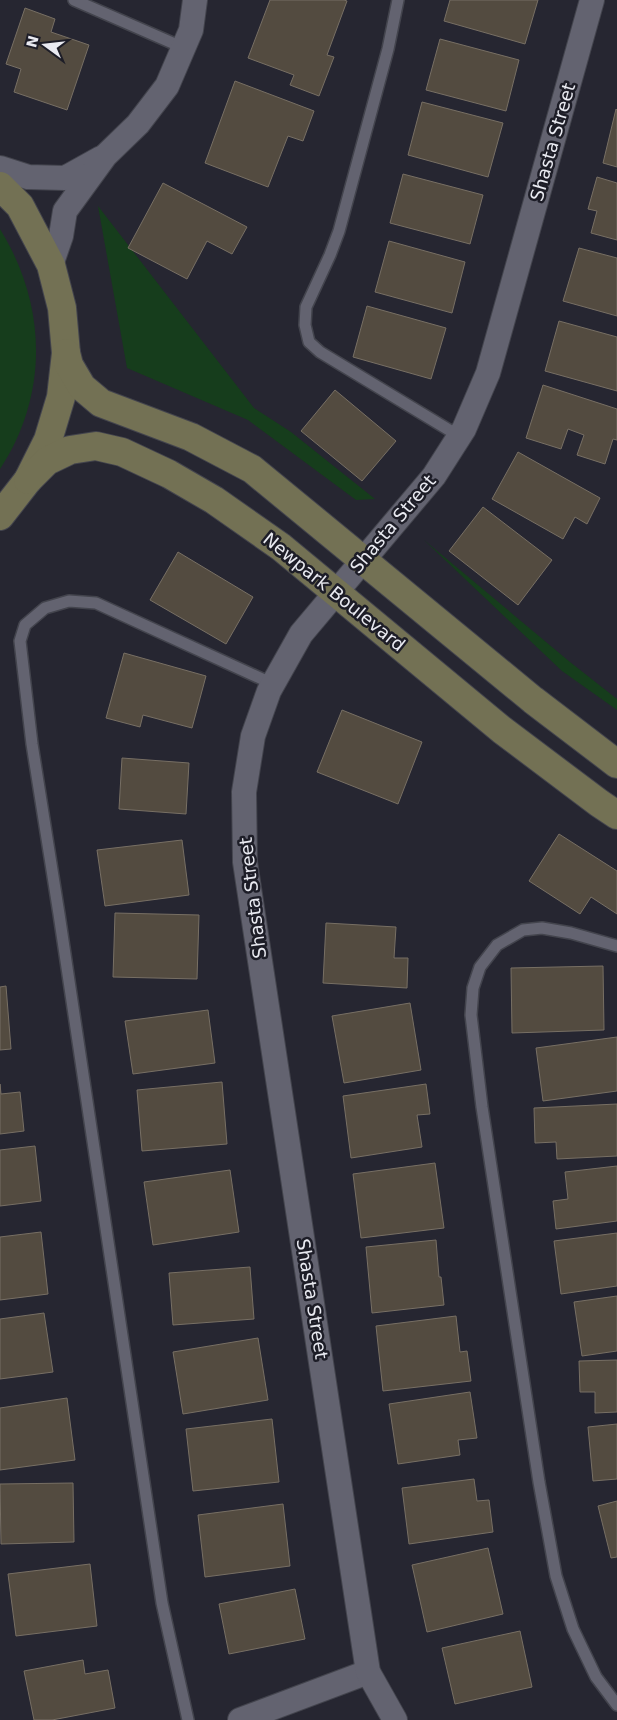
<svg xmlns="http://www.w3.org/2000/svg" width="617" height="1720" font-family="'DejaVu Sans',sans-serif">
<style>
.green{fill:#163d1c}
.building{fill:#534b40;stroke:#776f64}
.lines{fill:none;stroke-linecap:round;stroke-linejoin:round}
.lane-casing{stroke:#43444d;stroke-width:14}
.street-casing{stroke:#43444d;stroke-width:26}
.secondary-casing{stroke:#43444d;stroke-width:30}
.lane{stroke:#636370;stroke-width:11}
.street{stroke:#636370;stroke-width:24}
.secondary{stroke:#737154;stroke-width:28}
.labels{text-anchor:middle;stroke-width:5;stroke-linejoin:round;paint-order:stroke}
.street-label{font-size:18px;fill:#e9eaf1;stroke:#1d1d27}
</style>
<rect width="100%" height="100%" fill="#262631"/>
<!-- green -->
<g class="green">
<polygon points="98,206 254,408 291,432 375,499 356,500 248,420 127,368"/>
<path d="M 0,229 C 47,305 49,394 0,469 Z"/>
<polygon points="424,540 570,662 617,699 617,710 562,671"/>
</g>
<!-- building -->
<g class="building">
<polygon points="270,0 344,0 347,1 327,55 334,57 319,96 290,85 294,75 248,58"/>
<polygon points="450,0 538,0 525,44 444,21"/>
<polygon points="25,8 55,19 51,32 89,45 67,110 14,92 21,69 6,64"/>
<polygon points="440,39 519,60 506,111 426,90"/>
<polygon points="235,81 314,111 303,141 288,136 268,187 205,163"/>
<polygon points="422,102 503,123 488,177 408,155"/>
<polygon points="616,109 617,110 617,167 603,163"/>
<polygon points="403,174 483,195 470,244 390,223"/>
<polygon points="597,177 617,183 617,240 591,233 597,211 588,209"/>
<polygon points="163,183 247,227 232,254 207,241 187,279 128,248"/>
<polygon points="389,241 465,262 452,313 375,292"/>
<polygon points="579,248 617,258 617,316 563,301"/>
<polygon points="367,306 446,328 431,379 353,357"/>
<polygon points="559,321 617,337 617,391 545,371"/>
<polygon points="543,385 617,409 617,440 613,439 605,464 577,455 584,435 568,429 561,449 526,438"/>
<polygon points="335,390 396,441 362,481 301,431"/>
<polygon points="518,452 600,498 587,524 575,517 563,539 492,499"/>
<polygon points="483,507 552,560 518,605 449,551"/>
<polygon points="178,552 253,597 226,644 150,600"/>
<polygon points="124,653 206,676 192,728 143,715 140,727 106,718"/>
<polygon points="342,710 422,742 398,804 317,772"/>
<polygon points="122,758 189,763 186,814 119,809"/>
<polygon points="559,834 617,871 617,914 591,897 580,914 529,881"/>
<polygon points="182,840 189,895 105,906 97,850"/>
<polygon points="115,913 199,915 197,979 113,977"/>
<polygon points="326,923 396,927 394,958 408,958 407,988 323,983"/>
<polygon points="603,966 604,1030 512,1033 511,968"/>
<polygon points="6,986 11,1049 0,1050 0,987"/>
<polygon points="410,1003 421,1070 344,1083 332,1016"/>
<polygon points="208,1010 215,1063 133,1074 125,1021"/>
<polygon points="617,1037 617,1091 543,1101 536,1048"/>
<polygon points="222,1082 227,1144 142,1151 137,1090"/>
<polygon points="0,1084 1,1094 20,1092 24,1131 0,1134"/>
<polygon points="426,1084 430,1114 417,1115 422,1147 351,1158 343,1096"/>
<polygon points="617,1104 617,1156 557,1159 556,1142 535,1143 534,1108"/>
<polygon points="35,1146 41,1201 0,1206 0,1150"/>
<polygon points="435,1163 444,1228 361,1238 353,1174"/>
<polygon points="617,1166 617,1221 556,1229 553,1201 568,1199 565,1172"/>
<polygon points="230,1170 239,1232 153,1245 144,1182"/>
<polygon points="41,1232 48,1294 0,1300 0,1237"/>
<polygon points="617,1233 617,1286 561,1294 554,1241"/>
<polygon points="436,1240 439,1277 441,1277 444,1305 372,1313 366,1247"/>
<polygon points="250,1267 254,1319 173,1325 169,1273"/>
<polygon points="617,1296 617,1351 582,1356 574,1302"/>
<polygon points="44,1313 53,1372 0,1379 0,1319"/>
<polygon points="456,1316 460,1352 467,1351 471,1381 383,1391 376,1326"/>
<polygon points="258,1338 268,1400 183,1414 173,1352"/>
<polygon points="617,1360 617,1412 595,1413 595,1392 580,1392 579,1361"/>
<polygon points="470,1392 477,1438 458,1440 460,1455 398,1464 389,1404"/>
<polygon points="67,1398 75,1460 0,1470 0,1408"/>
<polygon points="272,1419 279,1482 193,1491 186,1429"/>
<polygon points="617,1424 617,1479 593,1481 588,1427"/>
<polygon points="474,1479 477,1501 489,1500 493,1532 409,1544 402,1488"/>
<polygon points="73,1483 74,1542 1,1544 0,1484"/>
<polygon points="617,1501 617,1557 611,1558 598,1506"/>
<polygon points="283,1504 290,1566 205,1577 198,1515"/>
<polygon points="488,1548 503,1614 427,1632 412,1565"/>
<polygon points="90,1564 97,1626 16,1636 8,1574"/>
<polygon points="295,1589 305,1639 229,1654 219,1604"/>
<polygon points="520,1631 532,1687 455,1704 442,1648"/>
<polygon points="83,1660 85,1674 108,1670 115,1708 52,1720 34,1720 24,1671"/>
</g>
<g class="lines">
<defs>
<g id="lane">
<polyline points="74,0 184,48"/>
<polyline points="398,0 388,49 339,231 330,255 306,307 305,325 309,342 320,352 459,436"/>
<polyline points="617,946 571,933 542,928 523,930 497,945 480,967 473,988 471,1015 482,1107 539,1482 556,1576 573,1629 596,1677 617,1705"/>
<polyline points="188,1720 162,1603 59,914 32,744 20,641 25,625 45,608 69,601 96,603 273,684"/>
</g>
<g id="street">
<polyline points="0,168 28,177 65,178 101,158"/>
<polyline points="51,265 61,236 65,211 105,156 138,124 167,86 191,30 195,0"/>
<polyline points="240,1720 368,1672"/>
<polyline points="395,1720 368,1672 245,862 244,792 253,736 269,691 301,634 434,476 464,429 488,373 592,0"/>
</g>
<g id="secondary">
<polyline points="0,186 20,206 51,265 62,308 66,353 61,397 48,440 28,480 0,516"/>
<polyline points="66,353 69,365 82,387 101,403 191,437 252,469 533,700 617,764"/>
<polyline points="28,480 47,461 70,450 96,446 122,452 169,474 214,500 281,547 502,730 599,803 617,815"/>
</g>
</defs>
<!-- lane casing -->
<use href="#lane" class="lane-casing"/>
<!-- street casing -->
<use href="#street" class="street-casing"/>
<!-- secondary casing -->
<use href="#secondary" class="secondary-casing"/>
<!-- lane -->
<use href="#lane" class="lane"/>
<!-- street -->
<use href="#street" class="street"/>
<!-- secondary -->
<use href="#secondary" class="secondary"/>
</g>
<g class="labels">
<!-- street labels -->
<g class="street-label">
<text transform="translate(553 142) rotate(-74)" y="6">Shasta Street</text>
<text transform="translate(393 524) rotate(-50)" y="6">Shasta Street</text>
<text transform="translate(334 592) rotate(39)" y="6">Newpark Boulevard</text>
<text transform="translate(253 898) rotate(-97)" y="6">Shasta Street</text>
<text transform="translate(312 1299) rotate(81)" y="6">Shasta Street</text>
</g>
</g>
<!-- north arrow -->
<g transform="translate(45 45) rotate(285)" stroke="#1d1d27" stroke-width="4" paint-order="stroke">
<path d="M0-4L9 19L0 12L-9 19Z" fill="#e9eaf1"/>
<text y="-8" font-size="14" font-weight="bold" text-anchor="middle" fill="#e9eaf1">N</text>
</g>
</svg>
